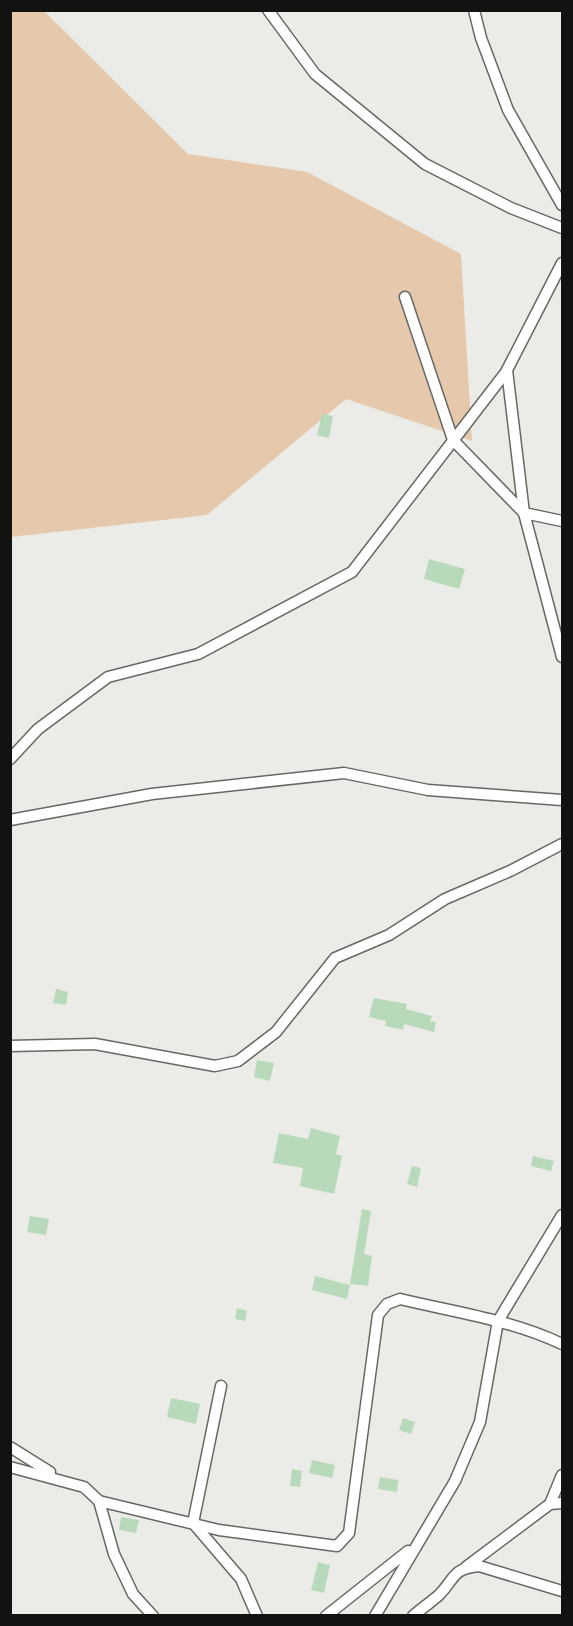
<svg xmlns="http://www.w3.org/2000/svg" width="573" height="1626" font-family="'Work Sans',sans-serif">
<style>
.green{fill:#e6c8ac}
.building{fill:#b9daba}
.lines{fill:none;stroke-linecap:round;stroke-linejoin:round}
.minor-casing{stroke:#676863;stroke-width:13}
.minor{stroke:#fff;stroke-width:10}
</style>
<rect width="100%" height="100%" fill="#ebece7"/>
<!-- green -->
<polygon class="green" points="10,11 44,11 188,154 307,172 461,254 472,441 346,399 207,515 11,537"/>
<!-- building -->
<g class="building">
<polygon points="322,414 333,416 329,438 317,435"/>
<polygon points="429,559 465,569 459,589 424,579"/>
<polygon points="56,989 68,992 66,1005 53,1003"/>
<polygon points="374,998 407,1004 406,1009 432,1016 430,1021 436,1022 434,1032 404,1024 403,1030 385,1026 386,1021 369,1017"/>
<polygon points="257,1060 274,1063 270,1081 254,1077"/>
<polygon points="311,1128 340,1136 336,1154 342,1156 334,1194 300,1186 303,1168 273,1163 279,1133 308,1139"/>
<polygon points="533,1156 554,1161 551,1171 531,1166"/>
<polygon points="412,1166 421,1168 417,1187 407,1184"/>
<polygon points="362,1209 371,1211 364,1254 372,1256 368,1286 350,1284"/>
<polygon points="30,1216 49,1219 46,1235 27,1232"/>
<polygon points="315,1276 350,1285 347,1299 312,1290"/>
<polygon points="237,1308 247,1311 245,1321 235,1319"/>
<polygon points="171,1398 200,1404 196,1424 167,1417"/>
<polygon points="403,1418 415,1422 411,1434 399,1430"/>
<polygon points="312,1460 335,1465 332,1478 309,1473"/>
<polygon points="292,1469 302,1471 300,1487 290,1486"/>
<polygon points="380,1477 398,1480 397,1492 378,1489"/>
<polygon points="121,1517 139,1520 136,1533 119,1530"/>
<polygon points="318,1562 330,1565 324,1593 311,1590"/>
</g>
<g class="lines">
<defs>
<g id="minor">
<polyline points="268,10 315,74 425,164 511,208 562,228"/>
<polyline points="474,10 481,38 508,110 562,205"/>
<polyline points="405,297 453,440 524,513 562,521"/>
<polyline points="507,370 524,513 562,657"/>
<polyline points="10,759 38,729 108,677 198,654 352,572 506,372 562,263"/>
<polyline points="10,820 152,794 344,773 428,790 562,800"/>
<polyline points="10,1046 95,1044 215,1066 238,1061 276,1032 335,958 389,935 445,899 510,871 562,844"/>
<polyline points="221,1386 193,1523 241,1579 257,1616"/>
<polyline points="10,1447 50,1472"/>
<polyline points="10,1467 84,1487 99,1501 114,1554 133,1594 153,1616"/>
<path d="M 99,1501 L 219,1530 L 337,1546 L 349,1533 L 378,1315 L 387,1304 L 400,1299 C 454,1312 512,1320 562,1344"/>
<polyline points="550,1504 562,1475"/>
<polyline points="466,1567 550,1504 562,1503"/>
<polyline points="326,1616 408,1551"/>
<polyline points="375,1616 455,1481 480,1422 498,1321 562,1215"/>
<path d="M 413,1616 C 421,1609 431,1602 439,1595 C 456,1578 451,1569 479,1566 L 562,1591"/>
</g>
</defs>
<!-- minor casing -->
<use href="#minor" class="minor-casing"/>
<!-- minor -->
<use href="#minor" class="minor"/>
</g>
<!-- border -->
<rect width="573" height="1626" fill="none" stroke="#121210" stroke-width="24"/>
</svg>
